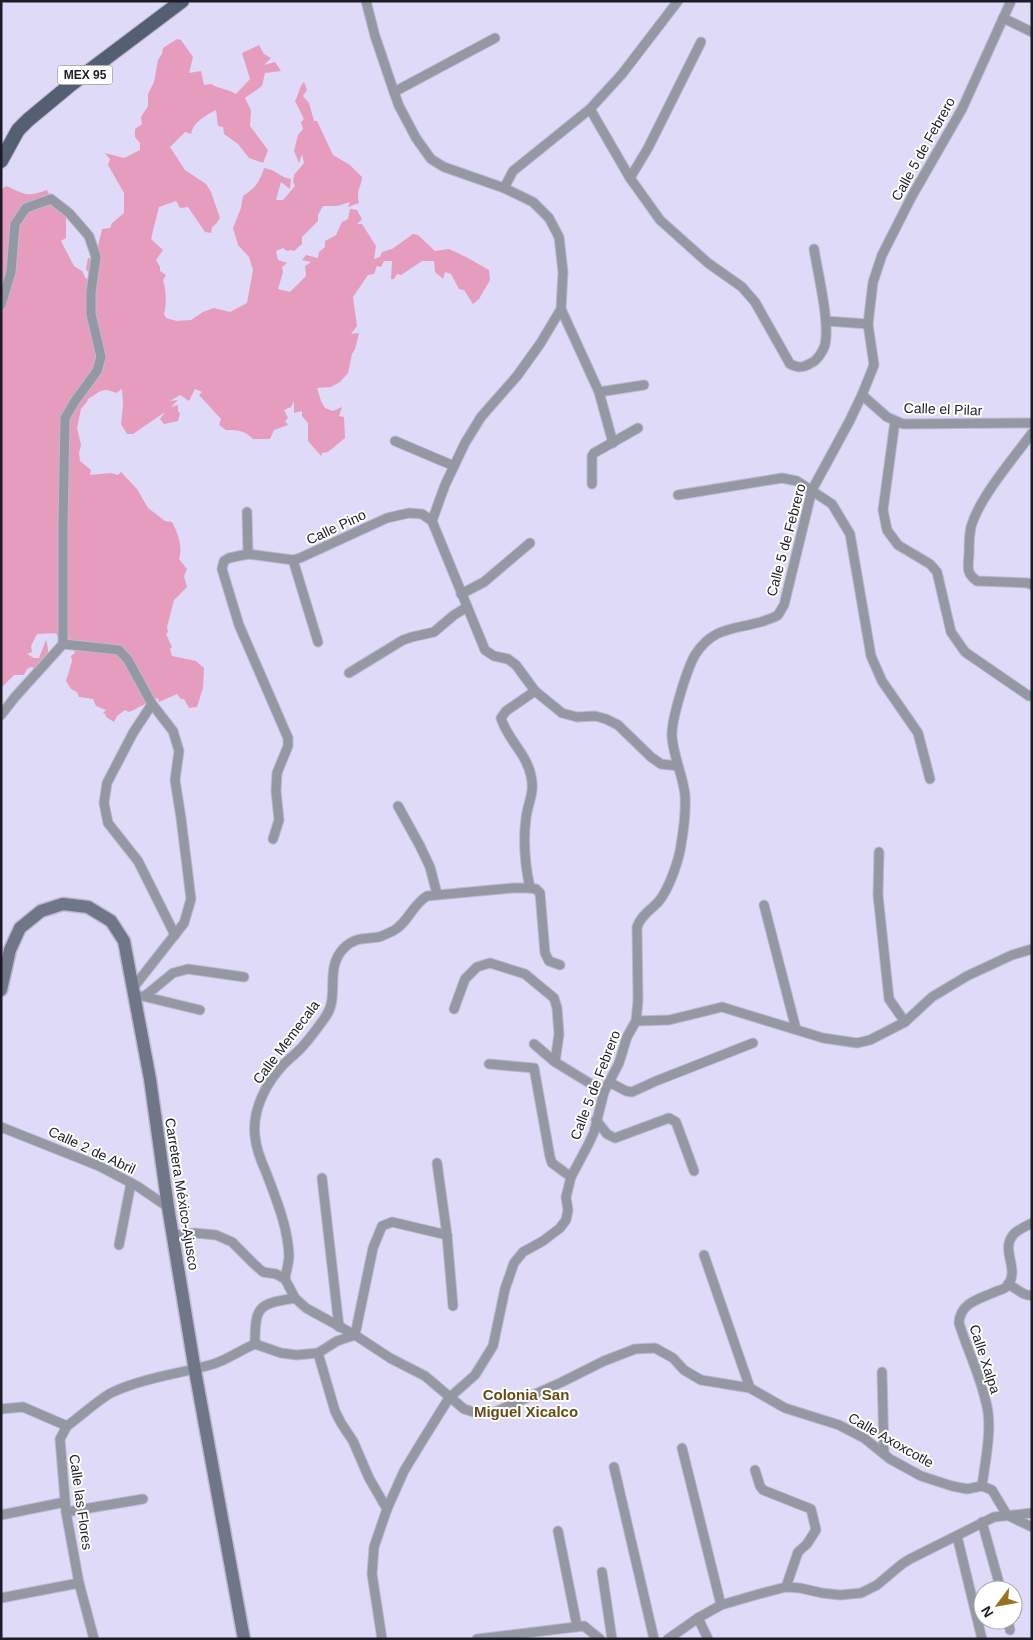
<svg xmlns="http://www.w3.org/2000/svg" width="1033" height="1640" font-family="Helvetica,sans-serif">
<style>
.green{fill:#e69dbd}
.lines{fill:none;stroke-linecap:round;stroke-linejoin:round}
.minor-casing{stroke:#bcb8d1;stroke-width:11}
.secondary-casing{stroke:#bcb8d1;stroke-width:15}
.primary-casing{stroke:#bcb8d1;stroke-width:16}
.minor{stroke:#9398a3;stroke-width:9}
.secondary{stroke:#6f7787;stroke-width:12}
.primary{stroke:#555f72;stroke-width:14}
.labels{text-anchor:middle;stroke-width:4;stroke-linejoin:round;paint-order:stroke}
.shield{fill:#fff;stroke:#615f66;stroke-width:1}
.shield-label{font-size:12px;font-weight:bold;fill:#1d1b25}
.street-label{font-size:14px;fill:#1d1b25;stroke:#fff}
.neighbourhood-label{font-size:15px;font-weight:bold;fill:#684b13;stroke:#fff}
</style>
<rect width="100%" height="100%" fill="#dfdaf7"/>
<!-- green -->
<path class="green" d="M 177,39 L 181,40 L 193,57 L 189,73 L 201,71 L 204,85 L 211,84 C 219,89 228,89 236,94 L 250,79 L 242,53 L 259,45 L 264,54 L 271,58 L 264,65 L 275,62 L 281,71 L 265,73 L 262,86 L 245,98 L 251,110 L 250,126 L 268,150 L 263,163 L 249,158 L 238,144 L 224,134 L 223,127 L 218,126 L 216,110 C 206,115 193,122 191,134 L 185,132 L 170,147 L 185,170 L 206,184 L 211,192 L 220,218 L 216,224 L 212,227 L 211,233 L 205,232 L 188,207 L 180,208 L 176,201 L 159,207 L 151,239 L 163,250 L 156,260 L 160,267 L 160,271 L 166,275 L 163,280 C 166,291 167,303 164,314 L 166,318 L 177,321 L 191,320 L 203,312 L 214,308 L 230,312 L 247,303 L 253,270 L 249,257 L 238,245 L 233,228 L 241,208 L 243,196 C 256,187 259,183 264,168 C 277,170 279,177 291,179 L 290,189 L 281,182 L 276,200 L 283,200 L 295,186 L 293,182 L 294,175 L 304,163 L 302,154 L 299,163 L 294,151 L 298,135 L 303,129 L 301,122 L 304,119 L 295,101 C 299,94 299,87 304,82 L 307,90 L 303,96 L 309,103 L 314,121 L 317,121 L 333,155 L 350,165 L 362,177 C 361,189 356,188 359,203 L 348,207 L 350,202 L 337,206 L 323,206 L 318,215 L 318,221 L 302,237 L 302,244 L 294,251 L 291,250 L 287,251 L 283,248 L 276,251 L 278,260 L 287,263 L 282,267 L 283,272 L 278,289 L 290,292 L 306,276 L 305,266 L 311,262 L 302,260 L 306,255 L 318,258 L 319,252 L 325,247 L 325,241 L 336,235 L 342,222 L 348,219 L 350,209 L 357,210 L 362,219 L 357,224 L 362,224 L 376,246 L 374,259 L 380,257 L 382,252 L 392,249 L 413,234 L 418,235 L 435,251 L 449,249 L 466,257 L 489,270 L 490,280 L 479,299 L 473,304 L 464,290 L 459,289 L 451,274 L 445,272 L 443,279 L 435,272 L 434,261 L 422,261 L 401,275 L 397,274 L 394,279 L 391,279 L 392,261 L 384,261 L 381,267 L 377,266 L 374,274 L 368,275 L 353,297 L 357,326 L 351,334 L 359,333 L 355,349 L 352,354 L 348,373 L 340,382 L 331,387 L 317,388 L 321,401 L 325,408 L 333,411 L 342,407 L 339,416 L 344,417 L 345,438 L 328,452 L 322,453 L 321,456 L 308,441 L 308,423 L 302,416 L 302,411 L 294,413 L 294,401 L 291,407 L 284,410 L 288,418 L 285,421 L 288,425 L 274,430 L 270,439 L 253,439 C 244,430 238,430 226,430 L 219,425 L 221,419 L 199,395 L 202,392 L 195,389 L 189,401 L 180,395 L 170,401 L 178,400 L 171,407 L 178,405 L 178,411 L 180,413 L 178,421 L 164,424 L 160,419 L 165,412 L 133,434 L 127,434 L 121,424 L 123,405 L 122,389 L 116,393 C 102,386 100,392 88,399 L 87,402 L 81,409 L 77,428 L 81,445 L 79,453 L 80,461 L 91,470 L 90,475 L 111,473 L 118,475 L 121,472 L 137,489 L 148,508 L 165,521 L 172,522 C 178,533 183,547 179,559 L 187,569 L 184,576 L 187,587 L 174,600 L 167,627 L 168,632 L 166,634 L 172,647 L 170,649 L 172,656 L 196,661 L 204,668 L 203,688 L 197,707 L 189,708 L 184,699 L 181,699 L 177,694 L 159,702 L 158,698 C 147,702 139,708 129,712 L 125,710 L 117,716 L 114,722 L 106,717 L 105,714 L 103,713 L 106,710 L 96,706 L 93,699 L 79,697 L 77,692 L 71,689 L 66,681 L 72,661 L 71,656 L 75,653 C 73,646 71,639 65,635 L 61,639 L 55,633 L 37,634 L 31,646 L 32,652 L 27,654 L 34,658 L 39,658 L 46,640 C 50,653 48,659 40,670 L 31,667 L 27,669 L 24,675 L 14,675 L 1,688 L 1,190 L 6,186 C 26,194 25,198 47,190 L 50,196 L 50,202 L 66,217 L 66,238 L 61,241 L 74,266 L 82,271 L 86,279 L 91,277 L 86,269 L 88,258 L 92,259 L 98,246 L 102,229 L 110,228 L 112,223 L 124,213 L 124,193 L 108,165 L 110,159 L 105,153 L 124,158 L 140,150 L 140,143 L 135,137 L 135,129 L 142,124 L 141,117 L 148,106 L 148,94 L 154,82 L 158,60 L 162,54 L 163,48 Z"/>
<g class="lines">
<defs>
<g id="minor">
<polyline points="366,1 375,36 394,92 399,106 416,138 431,159 444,167 504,188 533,202 549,218 559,237 563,272 561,309 540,344 517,376 481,417 465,443 445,485 432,521 485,650 494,656 508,659 516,665 535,691 562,713 577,717 595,716 606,719 618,725 651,757 661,764 678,766"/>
<polyline points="1003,18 1032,32"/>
<polyline points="394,92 495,38"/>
<path d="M 590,109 L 630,178 L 660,220 L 708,263 L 742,287 L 755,302 L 790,364 C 798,368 803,368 811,363 C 817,361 823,351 825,345 C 830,321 818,275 814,249"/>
<polyline points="630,178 648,148 701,42"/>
<polyline points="504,188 513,171 590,109 622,74 678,1"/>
<polyline points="1,305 11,272 15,224 26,208 51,199 69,213 89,236 96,257 91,292 91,314 101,357 97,371 75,401 65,418 63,526 63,644 15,697 1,715"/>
<polyline points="561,309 599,392 644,385"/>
<polyline points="826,321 868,324"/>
<polyline points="599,392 613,443"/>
<polyline points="862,395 887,417 903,424 1032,423"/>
<polyline points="895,421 883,510 887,530 898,545 930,564 937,572 951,632 965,652 1029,696"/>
<path d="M 1032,433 C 1013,459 979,498 971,527 C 969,536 969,546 969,554 C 968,568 966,573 977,581 L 1028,583 L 1032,585"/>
<polyline points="395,441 454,466"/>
<polyline points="592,484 592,456 594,453 638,428"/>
<polyline points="678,495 782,478 797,481 832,504 850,534 871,656 882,681 918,733 930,779"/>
<polyline points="247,512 248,554 229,558 224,561 222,569 239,625 288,738 288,746 277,773 276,791 279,820 273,839"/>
<polyline points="248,554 293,560 300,558 387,518 409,513 422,514 432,521"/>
<polyline points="293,560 318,642"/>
<polyline points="461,594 484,582 530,543"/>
<polyline points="63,644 119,650 128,660 152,704 173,731 179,751 175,780 181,818 191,899 184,923 133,988"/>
<polyline points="349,673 403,640 412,637 434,632 454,615 467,607"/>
<polyline points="152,704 133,733 107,783 104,803 108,823 138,861 175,935"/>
<polyline points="398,806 420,846 430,867 437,894"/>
<polyline points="879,852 878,895 889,999 905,1022"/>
<polyline points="530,888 536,889 540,893 545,953 549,961 560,965"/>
<polyline points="764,905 796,1029"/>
<polyline points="142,996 200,1010"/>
<polyline points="145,996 173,973 188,969 244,977"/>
<polyline points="454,1009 465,979 477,967 490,963 525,974 554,998 557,1008 559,1034 555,1062"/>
<polyline points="636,1021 669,1020 722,1007 823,1038 857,1043 870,1040 905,1022 932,997 967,976 1012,955 1032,949"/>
<polyline points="534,1044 555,1062 604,1092"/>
<polyline points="489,1064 534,1068 550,1157 552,1163 571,1177"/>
<polyline points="609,1082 626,1091 632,1092 656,1081 753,1043"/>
<polyline points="596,1120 607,1134 615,1138 669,1118 676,1122 694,1171"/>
<polyline points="1,1127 99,1166 137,1186 168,1207"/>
<polyline points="437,1163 447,1235 453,1306"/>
<polyline points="322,1178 339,1327"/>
<polyline points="173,1235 195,1233 216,1235 232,1242 254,1264 263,1272 276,1274 285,1279 295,1298 306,1308 355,1335 390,1358 425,1376 464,1409 480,1414 495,1412 562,1382 604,1361 635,1349 655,1348 673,1358 684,1370 701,1380 750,1388 785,1408 839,1425 864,1438 890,1459 921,1476 952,1486 967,1489 982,1486 992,1490 1007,1515 1032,1527"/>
<polyline points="119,1245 131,1183"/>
<polyline points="704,1255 750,1388"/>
<path d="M 285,1279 C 286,1271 289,1263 289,1256 C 288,1227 276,1199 266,1172 C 261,1161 256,1148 255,1136 C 252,1110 266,1083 284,1064 C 290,1058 297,1053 303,1046 C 311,1037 319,1026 326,1016 C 340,996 324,968 344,948 C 355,937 365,939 379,937 C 383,936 388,933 393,931 C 408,923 412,905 427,896 L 512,888 L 530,888 C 525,865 523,841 526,818 C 528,802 535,793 531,776 C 527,754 507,739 501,718 L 506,711 L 535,691"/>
<polyline points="1008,1284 1024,1294 1032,1296"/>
<polyline points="255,1344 281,1353 297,1355 318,1353 337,1341 355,1335 373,1248 382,1226 392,1222 447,1235"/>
<path d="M 255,1344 C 255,1306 258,1304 295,1298"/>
<polyline points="318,1353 335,1411 341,1423 353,1441 369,1478 387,1509"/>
<polyline points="882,1372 884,1454"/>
<polyline points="1,1409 23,1407 67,1426"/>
<polyline points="682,1448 721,1605"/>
<polyline points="614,1467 654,1639"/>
<polyline points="755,1470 760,1486 763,1490 811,1509 816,1530 807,1544 798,1552 786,1587"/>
<path d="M 982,1486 C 985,1463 991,1435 988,1412 C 983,1381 968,1352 959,1323 C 960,1302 980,1299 997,1291 C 1000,1290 1005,1289 1007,1286 C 1021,1270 1000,1251 1013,1235 C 1017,1230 1026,1226 1032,1223"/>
<polyline points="66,1512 143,1499"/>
<polyline points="1,1515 65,1502"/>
<polyline points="982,1522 1001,1590"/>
<polyline points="558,1531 577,1626"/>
<polyline points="957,1536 982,1639"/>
<polyline points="602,1572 612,1639"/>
<polyline points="1,1598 79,1583"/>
<polyline points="698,1618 708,1639"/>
<polyline points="1008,1620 1010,1630"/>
<path d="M 94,1639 L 79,1583 L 66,1512 L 60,1439 L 67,1426 C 80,1417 100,1398 113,1392 C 143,1378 178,1374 210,1365 C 226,1361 240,1350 255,1344"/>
<path d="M 382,1639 L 372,1574 L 374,1547 L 387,1509 L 404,1471 L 421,1443 L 449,1398 L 475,1375 L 493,1346 L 505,1289 L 514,1263 L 523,1252 L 543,1241 L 560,1228 L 566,1220 L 568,1210 L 566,1197 L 571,1177 L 589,1143 L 594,1132 L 604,1092 L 619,1063 L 627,1037 L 636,1021 L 638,1001 L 637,927 C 641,915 651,910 659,901 C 669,889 679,860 681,845 C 684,828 686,812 685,795 C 683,775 673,756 672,736 C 671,720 687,669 695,655 C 713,626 735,630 764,621 C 768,619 774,618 778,615 C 780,612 782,608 784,605 L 812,490 L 849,422 L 862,395 L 874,365 L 868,324 L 873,282 L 882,255 L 912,196 L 962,109 L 1011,1"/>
<polyline points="477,1639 584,1626 600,1639"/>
<polyline points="668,1639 698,1618 721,1605 759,1594 786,1587 800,1588 822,1593 840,1595 861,1593 877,1585 902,1564 910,1559 994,1517 1032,1513"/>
</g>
<polyline id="secondary" points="1,990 10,950 20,928 41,911 63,904 88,907 111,921 124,941 150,1079 168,1207 194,1365 244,1639"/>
<polyline id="primary" points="1,161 18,130 28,120 69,86 182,1"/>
</defs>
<!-- minor casing -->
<use href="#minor" class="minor-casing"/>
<!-- secondary casing -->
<use href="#secondary" class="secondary-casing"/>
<!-- primary casing -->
<use href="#primary" class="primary-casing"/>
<!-- minor -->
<use href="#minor" class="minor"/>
<!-- secondary -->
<use href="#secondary" class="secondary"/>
<!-- primary -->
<use href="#primary" class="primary"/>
</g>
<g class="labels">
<!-- shield labels -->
<rect class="shield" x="57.5" y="65.5" width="55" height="19" rx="4"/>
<g class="shield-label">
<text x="85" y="79">MEX 95</text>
</g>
<!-- street labels -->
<g class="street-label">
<text transform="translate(923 149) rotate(-61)" y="5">Calle 5 de Febrero</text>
<text transform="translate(943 409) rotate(2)" y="5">Calle el Pilar</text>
<text transform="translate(336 527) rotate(-25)" y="5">Calle Pino</text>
<text transform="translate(786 540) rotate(-75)" y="5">Calle 5 de Febrero</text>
<text transform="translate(286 1042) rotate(-53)" y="5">Calle Memecala</text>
<text transform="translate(595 1085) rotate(-69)" y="5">Calle 5 de Febrero</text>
<text transform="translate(92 1150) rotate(25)" y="5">Calle 2 de Abril</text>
<text transform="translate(182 1194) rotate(81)" y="5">Carretera México-Ajusco</text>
<text transform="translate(985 1359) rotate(72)" y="5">Calle Xalpa</text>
<text transform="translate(891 1440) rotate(30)" y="5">Calle Axoxcotle</text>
<text transform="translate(81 1502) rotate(82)" y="5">Calle las Flores</text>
</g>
<!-- neighbourhood labels -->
<g class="neighbourhood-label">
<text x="526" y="1400">Colonia San<tspan x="526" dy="17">Miguel Xicalco</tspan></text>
</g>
</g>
<!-- border -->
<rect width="1033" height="1640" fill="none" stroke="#1d1b25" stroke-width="5"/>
<!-- north arrow -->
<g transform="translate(998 1605) rotate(238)"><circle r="24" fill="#ffffff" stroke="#a5a4a8"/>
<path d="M0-4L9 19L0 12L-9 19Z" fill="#9b711f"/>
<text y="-8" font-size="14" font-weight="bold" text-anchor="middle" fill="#1d1b25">N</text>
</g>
</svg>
